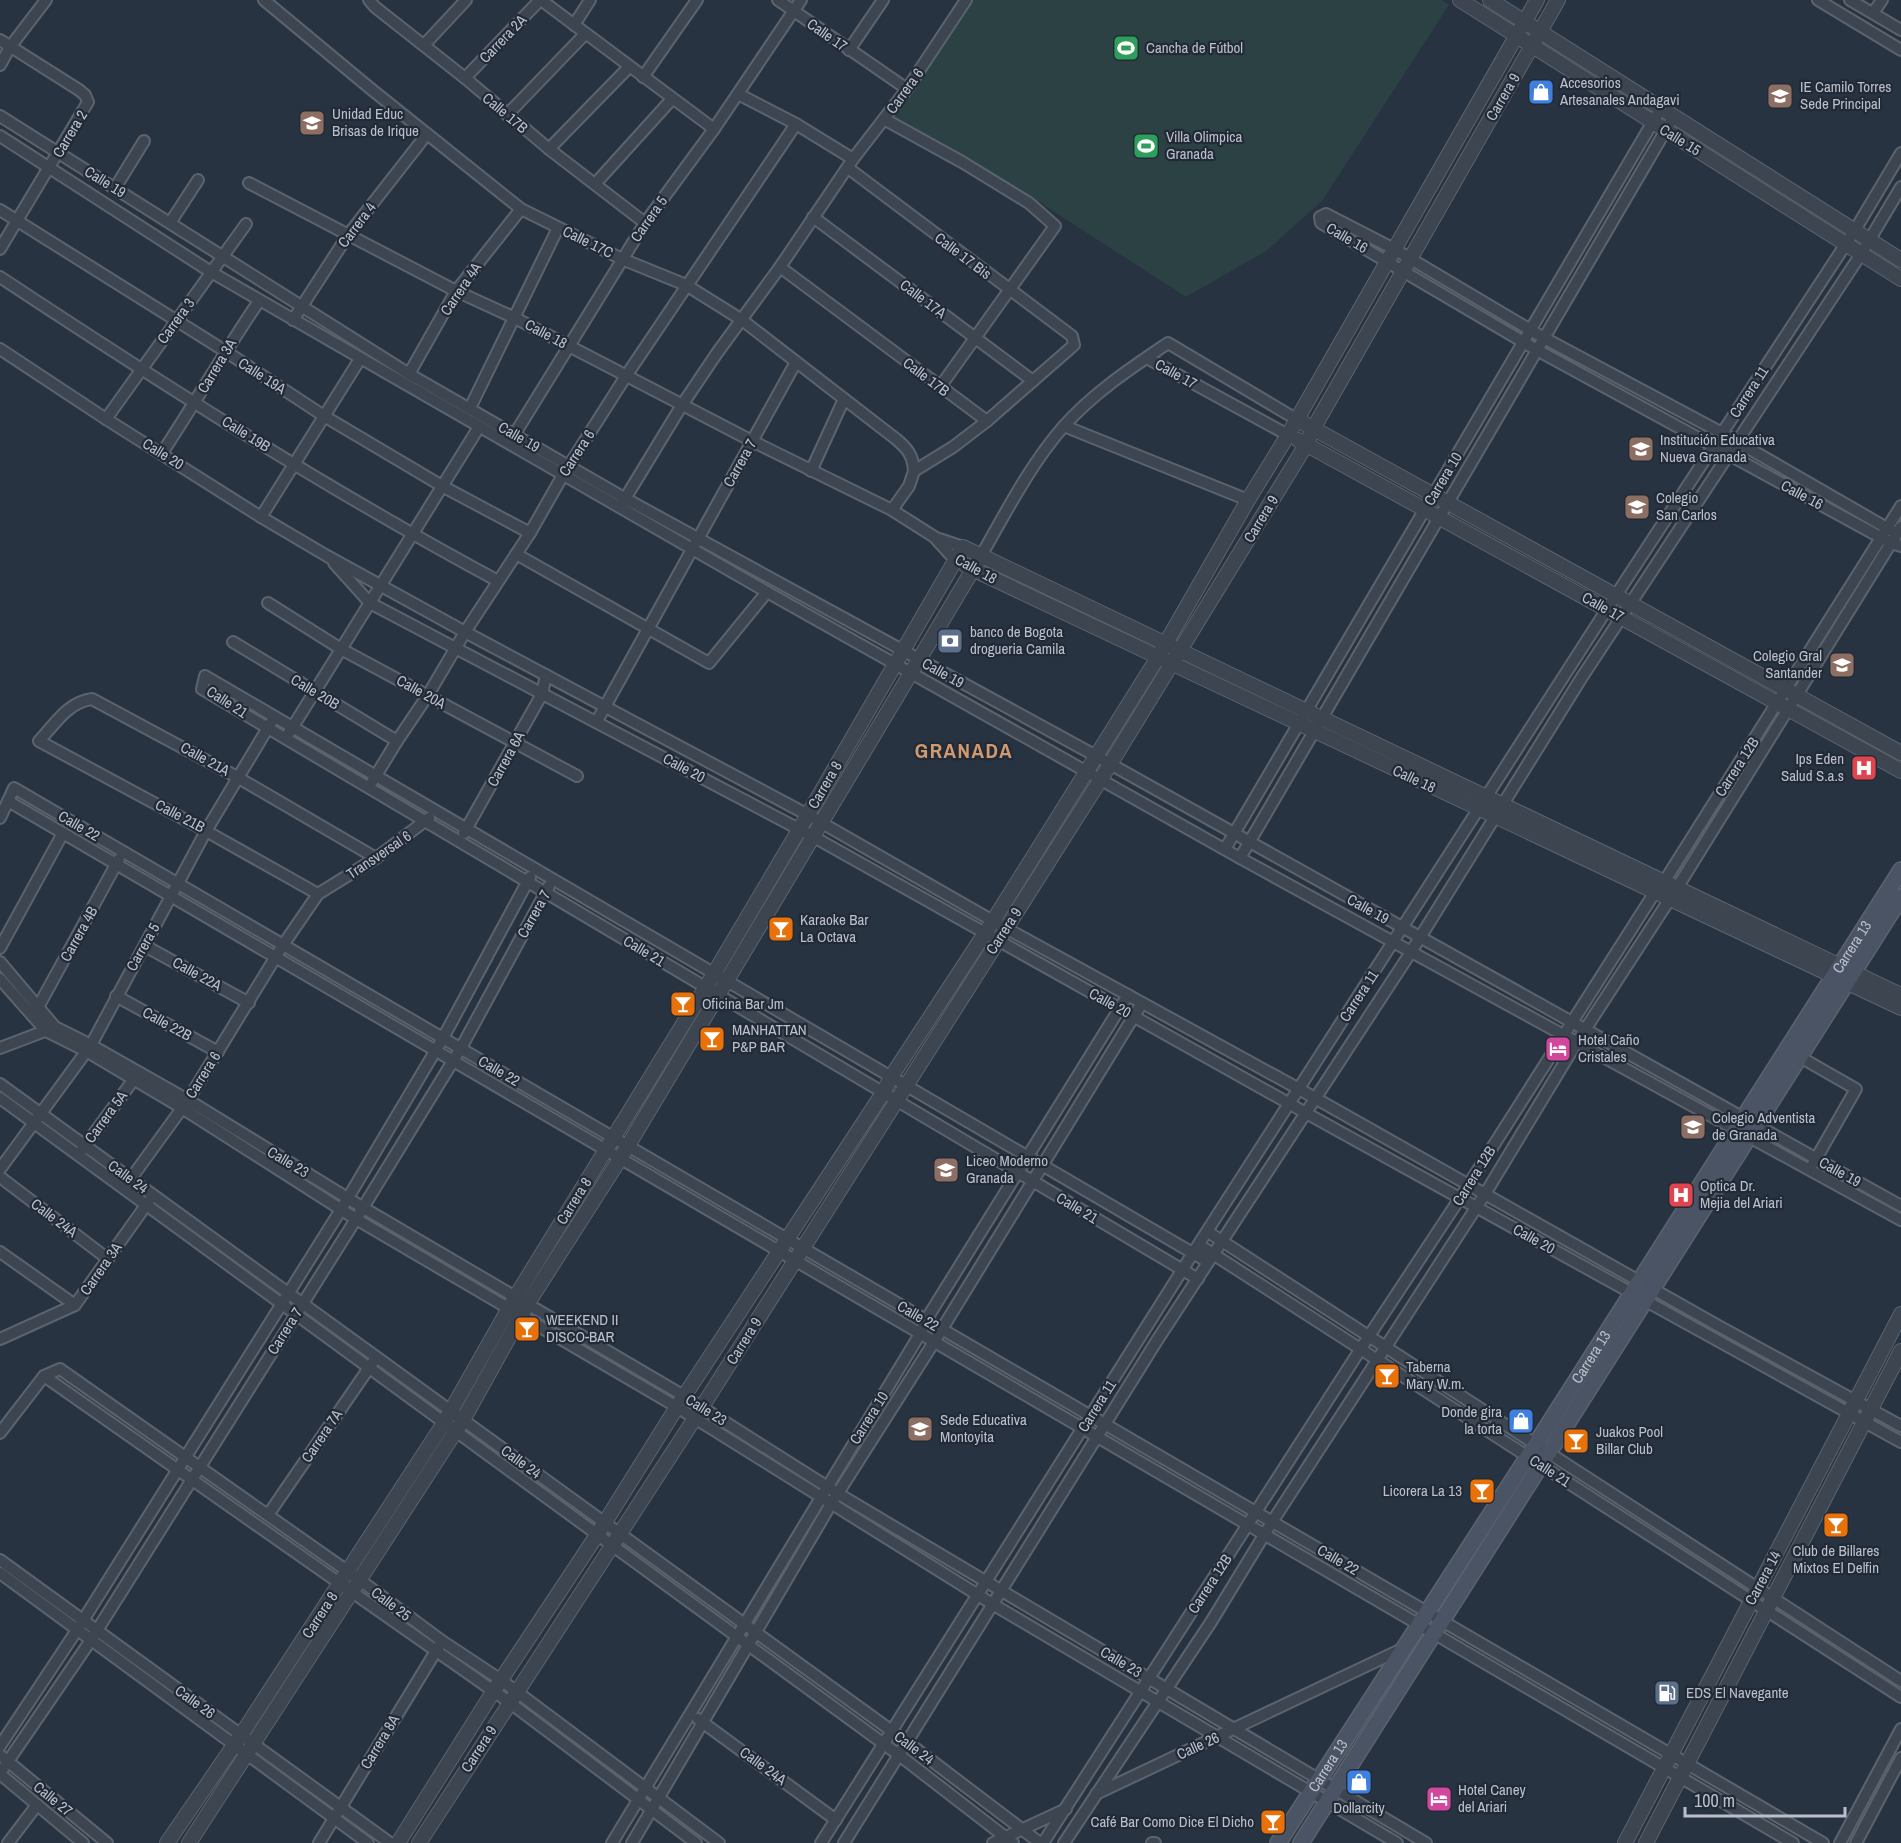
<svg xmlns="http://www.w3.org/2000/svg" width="1901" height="1843" font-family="'Archivo Narrow',sans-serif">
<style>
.grass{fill:#2b4143}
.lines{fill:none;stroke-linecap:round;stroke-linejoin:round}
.minor-casing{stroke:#5b636e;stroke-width:14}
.tertiary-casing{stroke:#5b636e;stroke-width:16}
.secondary-casing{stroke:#5b636e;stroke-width:18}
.minor{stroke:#3d4551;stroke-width:10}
.tertiary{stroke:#3d4551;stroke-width:14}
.secondary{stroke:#4b5464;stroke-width:15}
.labels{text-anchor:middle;stroke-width:4.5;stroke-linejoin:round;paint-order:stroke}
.street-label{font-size:15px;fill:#bac0cb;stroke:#212a36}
.poi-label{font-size:15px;fill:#bac0cb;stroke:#212a36;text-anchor:start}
.district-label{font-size:21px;font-weight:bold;letter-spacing:1.5px;fill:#d09a70;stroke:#212a36}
</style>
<rect width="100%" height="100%" fill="#283341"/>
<!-- grass -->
<polygon class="grass" points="966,0 1442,0 1449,5 1322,201 1266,251 1186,297 1033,198 885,119"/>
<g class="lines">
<defs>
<g id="minor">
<path d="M 264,0 L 371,89 L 521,209 L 622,259 L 686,285 L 742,320 L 896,439 C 908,449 913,456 914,471"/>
<polyline points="369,0 375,7 465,78 549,149 645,223"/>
<polyline points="541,0 714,129"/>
<polyline points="778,0 907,89"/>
<polyline points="1818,0 1901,50"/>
<polyline points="1850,0 1901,30"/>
<polyline points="1873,13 1882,0"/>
<polyline points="574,25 590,0"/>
<polyline points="0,40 79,90 85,95 88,102 0,249"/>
<polyline points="424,45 466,0"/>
<polyline points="849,50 883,0"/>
<polyline points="0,65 10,47 46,0"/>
<polyline points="643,77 697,0"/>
<polyline points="465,78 540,0"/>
<polyline points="738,94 796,124 853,159"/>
<polyline points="507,115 585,34"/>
<polyline points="0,116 409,374 626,499 1096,756 1901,1206"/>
<polyline points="884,119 962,162 1029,203 1055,226 940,387"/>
<polyline points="0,136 211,272 767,592 1240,858 1901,1220"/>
<polyline points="549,149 629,67"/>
<polyline points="848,168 1072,336 1074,345 987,421 953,447 914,471 909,486 892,510"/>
<polyline points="249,183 456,291 515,318 752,441 892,510 936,538 963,547"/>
<polyline points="595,184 672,99"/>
<polyline points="115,188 144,141"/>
<polyline points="0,210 225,351 324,416 442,486 530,533"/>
<polyline points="813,217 1033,381"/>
<polyline points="170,223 198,180"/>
<polyline points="780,267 987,421"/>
<path d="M 0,277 C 162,384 327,489 498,581"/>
<polyline points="293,320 348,235 427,134"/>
<polyline points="0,349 106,419 261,517 327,556 465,632 808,815 993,921 1299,1089 1715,1324 1901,1426"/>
<polyline points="1147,358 1288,435"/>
<polyline points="409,374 456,291 521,209"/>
<polyline points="470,408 558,228"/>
<polyline points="106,419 246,224"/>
<polyline points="1064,426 1248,500"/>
<polyline points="511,440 645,223 714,129 801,0"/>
<path d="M 162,453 C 195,403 225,351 259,301"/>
<polyline points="811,471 844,399"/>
<polyline points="623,502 682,405 717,353 780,267 853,159 907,89 966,0"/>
<polyline points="261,517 360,359"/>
<polyline points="1892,531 1722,433 1544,338 1394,249 1326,214 1320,217 1321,223 1537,350 1891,543 1901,546"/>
<polyline points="936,539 956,561"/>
<polyline points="516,554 709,663 767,592"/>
<path d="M 981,556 C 1006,512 1030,465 1063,427 C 1093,393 1131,368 1168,343 L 1296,419"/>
<polyline points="334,563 370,603 812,836 1306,1113 1901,1442"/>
<polyline points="268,603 341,649 577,776"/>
<polyline points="233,642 397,741"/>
<polyline points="597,721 796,362"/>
<polyline points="289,733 479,427"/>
<polyline points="372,782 397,741 428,695 465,632 530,533 563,475 626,376 796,124"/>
<polyline points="8,801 1793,1843"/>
<polyline points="0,818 14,788 1823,1843"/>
<polyline points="464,833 542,694 546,675"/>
<polyline points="1225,849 1661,108"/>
<polyline points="1240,858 1674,116"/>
<path d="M 318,894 L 206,831 L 39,741 C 55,724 68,702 92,699 L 237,777 L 376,858"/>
<polyline points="145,946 249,1003"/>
<polyline points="0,948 63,833"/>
<polyline points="0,962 55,1027 91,1045 188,1100 362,1207 684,1396 837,1493 1426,1843"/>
<polyline points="0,979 46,1031 86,1051 182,1108 356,1219 677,1407 994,1605 1397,1843"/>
<polyline points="116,996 218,1052"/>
<polyline points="36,1011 119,859"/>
<polyline points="0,1048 50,1029"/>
<polyline points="1800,1057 1856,1089 1813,1164"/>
<polyline points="0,1084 907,1742 1040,1843"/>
<polyline points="0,1098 899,1755 1013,1843"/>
<polyline points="82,1150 134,1079"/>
<polyline points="0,1169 91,1045 206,831 272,721"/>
<polyline points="0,1177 108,1259"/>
<polyline points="127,1184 188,1100 283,945 318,894 376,858 429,818"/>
<polyline points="1208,1232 1901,1681"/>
<polyline points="1199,1245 1901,1697"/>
<polyline points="0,1252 75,1305"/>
<polyline points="1198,1279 202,689 205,676 1208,1262"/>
<polyline points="0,1339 75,1305 149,1201"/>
<polyline points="44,1376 509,1702 696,1843"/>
<polyline points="0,1433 44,1376 60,1369 360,1580 442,1641 501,1680 719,1843"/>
<polyline points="268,1515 373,1362"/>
<polyline points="0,1560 390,1843"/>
<polyline points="0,1573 368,1843"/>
<polyline points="698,1719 836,1820"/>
<polyline points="0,1746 77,1630 342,1208 443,1038 530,877"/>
<polyline points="0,1755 107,1843"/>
<polyline points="0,1773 91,1640 356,1219 461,1048 549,886"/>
<polyline points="0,1774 83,1843"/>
<polyline points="1096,1794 1402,1649"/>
<polyline points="8,1843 37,1805"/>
<polyline points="319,1843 439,1646"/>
<polyline points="612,1843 920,1334 926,1320 1128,995"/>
<polyline points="632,1843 831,1504 934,1342 1142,1003"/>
<polyline points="821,1843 1193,1253 1607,609 1855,230 1901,153"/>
<polyline points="844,1843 1156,1342 1411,952 1582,677 1861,254 1901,187"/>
<polyline points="993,1843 1066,1809"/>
<polyline points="1043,1843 1369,1336 1460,1198 1655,892 1664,882 1901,506"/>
<polyline points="1064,1843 1211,1622 1272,1522 1485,1194 1577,1042 1677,888 1901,527"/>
<polyline points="1152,1843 1155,1843"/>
<polyline points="1840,1843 1901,1729"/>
<polyline points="1856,1843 1901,1758"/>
</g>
<g id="tertiary">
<polyline points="1460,0 1901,279"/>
<polyline points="1490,0 1901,260"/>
<polyline points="1296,419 1901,753"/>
<polyline points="1298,440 1901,771"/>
<polyline points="966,566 1901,1008"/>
<polyline points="167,1843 241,1735 444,1423 516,1296 706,987 799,830 963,547 1901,995"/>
<polyline points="189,1843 463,1420 528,1303 620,1159 981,556"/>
<polyline points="398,1843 493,1692 597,1535 677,1407 883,1093 891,1077 993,921 1155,662 1248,500 1288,435 1537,0"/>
<polyline points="419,1843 695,1418 1101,779 1306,445 1313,429 1558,0"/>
<polyline points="1625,1843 1901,1314"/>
<polyline points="1646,1843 1901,1351"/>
</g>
<g id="secondary">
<path id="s1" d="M 1278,1843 L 1536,1444 L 1901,870"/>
<polyline points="1301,1843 1901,897"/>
</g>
</defs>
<!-- minor casing -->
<use href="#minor" class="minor-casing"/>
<!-- tertiary casing -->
<use href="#tertiary" class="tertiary-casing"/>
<!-- secondary casing -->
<use href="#secondary" class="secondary-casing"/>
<!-- minor -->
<use href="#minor" class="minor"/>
<!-- tertiary -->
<use href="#tertiary" class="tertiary"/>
<!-- secondary -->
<use href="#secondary" class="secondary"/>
</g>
<!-- icons -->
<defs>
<symbol id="stadium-square" viewBox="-11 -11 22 22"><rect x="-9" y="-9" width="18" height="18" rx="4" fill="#2e9e5b" stroke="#212a36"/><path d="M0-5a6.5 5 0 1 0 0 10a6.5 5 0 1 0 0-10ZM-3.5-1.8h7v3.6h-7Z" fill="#fff"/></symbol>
<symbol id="shop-square" viewBox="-11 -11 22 22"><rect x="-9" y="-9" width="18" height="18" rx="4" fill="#3f7fe0" stroke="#212a36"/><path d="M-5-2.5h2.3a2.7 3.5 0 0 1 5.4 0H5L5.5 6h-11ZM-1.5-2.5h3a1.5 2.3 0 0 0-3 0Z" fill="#fff"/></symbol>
<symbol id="university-square" viewBox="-11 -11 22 22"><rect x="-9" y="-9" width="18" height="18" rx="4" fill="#8d6e63" stroke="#212a36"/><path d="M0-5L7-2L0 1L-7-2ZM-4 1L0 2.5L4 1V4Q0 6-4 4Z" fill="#fff"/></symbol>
<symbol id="school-square" viewBox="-11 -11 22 22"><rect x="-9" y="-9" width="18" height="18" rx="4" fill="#8d6e63" stroke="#212a36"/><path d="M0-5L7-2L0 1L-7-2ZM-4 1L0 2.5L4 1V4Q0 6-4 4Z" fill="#fff"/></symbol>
<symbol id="bank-square" viewBox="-11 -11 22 22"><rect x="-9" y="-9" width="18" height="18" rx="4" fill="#5c6f8a" stroke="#212a36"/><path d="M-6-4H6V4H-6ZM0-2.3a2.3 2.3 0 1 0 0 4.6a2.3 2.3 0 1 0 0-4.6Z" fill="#fff"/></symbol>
<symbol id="hospital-square" viewBox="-11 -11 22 22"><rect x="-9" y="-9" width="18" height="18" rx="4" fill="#e0444e" stroke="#212a36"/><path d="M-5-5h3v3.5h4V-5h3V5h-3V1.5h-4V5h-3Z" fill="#fff"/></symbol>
<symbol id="bar-square" viewBox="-11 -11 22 22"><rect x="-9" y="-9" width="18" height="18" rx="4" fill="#e8710a" stroke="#212a36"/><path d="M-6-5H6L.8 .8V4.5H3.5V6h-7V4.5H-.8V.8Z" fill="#fff"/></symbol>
<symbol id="hotel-square" viewBox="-11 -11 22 22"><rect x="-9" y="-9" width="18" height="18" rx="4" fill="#d1479c" stroke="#212a36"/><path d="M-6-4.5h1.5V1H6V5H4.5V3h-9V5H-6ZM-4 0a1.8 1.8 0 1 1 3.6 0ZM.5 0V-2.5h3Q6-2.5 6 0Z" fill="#fff"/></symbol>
<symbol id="fuel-square" viewBox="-11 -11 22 22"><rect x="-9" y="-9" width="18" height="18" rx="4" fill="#5c6f8a" stroke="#212a36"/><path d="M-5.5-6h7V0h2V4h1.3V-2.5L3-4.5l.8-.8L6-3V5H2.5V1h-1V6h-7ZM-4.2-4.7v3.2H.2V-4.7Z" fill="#fff"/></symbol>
</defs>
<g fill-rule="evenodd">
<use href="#stadium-square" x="1111" y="33" width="30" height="30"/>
<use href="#shop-square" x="1526" y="77" width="30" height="30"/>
<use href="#university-square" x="1765" y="81" width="30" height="30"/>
<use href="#school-square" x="297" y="108" width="30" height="30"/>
<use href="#stadium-square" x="1131" y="131" width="30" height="30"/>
<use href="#school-square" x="1626" y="434" width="30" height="30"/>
<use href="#school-square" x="1622" y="492" width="30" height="30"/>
<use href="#bank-square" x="935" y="626" width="30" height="30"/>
<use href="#school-square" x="1827" y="650" width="30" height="30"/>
<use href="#hospital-square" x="1849" y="753" width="30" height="30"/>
<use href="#bar-square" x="766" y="914" width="30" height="30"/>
<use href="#bar-square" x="668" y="989" width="30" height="30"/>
<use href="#bar-square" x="697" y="1024" width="30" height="30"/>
<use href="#hotel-square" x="1543" y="1034" width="30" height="30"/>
<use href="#school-square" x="1678" y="1112" width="30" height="30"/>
<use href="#school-square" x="931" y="1155" width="30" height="30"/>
<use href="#hospital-square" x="1666" y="1180" width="30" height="30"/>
<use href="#bar-square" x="512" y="1314" width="30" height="30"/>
<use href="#bar-square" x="1372" y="1361" width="30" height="30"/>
<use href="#shop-square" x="1506" y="1406" width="30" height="30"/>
<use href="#school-square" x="905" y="1414" width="30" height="30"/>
<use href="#bar-square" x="1561" y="1426" width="30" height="30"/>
<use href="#bar-square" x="1467" y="1476" width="30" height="30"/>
<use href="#bar-square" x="1821" y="1510" width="30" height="30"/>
<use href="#fuel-square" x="1652" y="1678" width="30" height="30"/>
<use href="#shop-square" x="1344" y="1767" width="30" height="30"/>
<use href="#hotel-square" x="1424" y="1784" width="30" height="30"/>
<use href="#bar-square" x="1258" y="1807" width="30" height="30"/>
</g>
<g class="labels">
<!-- street labels -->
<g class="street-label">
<text transform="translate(827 35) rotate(35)" y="5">Calle 17</text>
<text transform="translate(503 39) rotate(-46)" y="5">Carrera 2A</text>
<text transform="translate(905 91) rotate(-54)" y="5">Carrera 6</text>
<text transform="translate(1503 97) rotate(-60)" y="5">Carrera 9</text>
<text transform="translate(505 113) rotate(40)" y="5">Calle 17B</text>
<text transform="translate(70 134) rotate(-59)" y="5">Carrera 2</text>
<text transform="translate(1680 140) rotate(32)" y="5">Calle 15</text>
<text transform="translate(105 182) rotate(32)" y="5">Calle 19</text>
<text transform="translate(649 219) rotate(-55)" y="5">Carrera 5</text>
<text transform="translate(357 225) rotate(-53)" y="5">Carrera 4</text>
<text transform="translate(1347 238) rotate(30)" y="5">Calle 16</text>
<text transform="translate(588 242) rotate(26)" y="5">Calle 17C</text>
<text transform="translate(963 256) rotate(37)" y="5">Calle 17 Bis</text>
<text transform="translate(461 289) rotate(-56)" y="5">Carrera 4A</text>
<text transform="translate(923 299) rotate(37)" y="5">Calle 17A</text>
<text transform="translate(176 321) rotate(-54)" y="5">Carrera 3</text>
<text transform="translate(546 334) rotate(28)" y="5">Calle 18</text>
<text transform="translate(217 366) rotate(-59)" y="5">Carrera 3A</text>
<text transform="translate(1176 374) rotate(29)" y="5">Calle 17</text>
<text transform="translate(262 376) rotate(33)" y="5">Calle 19A</text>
<text transform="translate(926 377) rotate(37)" y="5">Calle 17B</text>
<text transform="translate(1749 392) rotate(-57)" y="5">Carrera 11</text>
<text transform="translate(246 434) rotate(32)" y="5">Calle 19B</text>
<text transform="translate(519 437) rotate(30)" y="5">Calle 19</text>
<text transform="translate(577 453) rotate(-57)" y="5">Carrera 6</text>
<text transform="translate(163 454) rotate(32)" y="5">Calle 20</text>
<text transform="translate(740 463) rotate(-61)" y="5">Carrera 7</text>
<text transform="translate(1443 479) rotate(-59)" y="5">Carrera 10</text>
<text transform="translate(1802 495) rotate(28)" y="5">Calle 16</text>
<text transform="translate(1261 519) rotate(-59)" y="5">Carrera 9</text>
<text transform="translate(976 569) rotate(29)" y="5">Calle 18</text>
<text transform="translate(1603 607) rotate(29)" y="5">Calle 17</text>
<text transform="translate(943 673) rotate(29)" y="5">Calle 19</text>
<text transform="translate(315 692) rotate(31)" y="5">Calle 20B</text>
<text transform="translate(421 692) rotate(29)" y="5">Calle 20A</text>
<text transform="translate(227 702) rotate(33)" y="5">Calle 21</text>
<text transform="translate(205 759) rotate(29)" y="5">Calle 21A</text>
<text transform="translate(506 759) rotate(-61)" y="5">Carrera 6A</text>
<text transform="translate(1737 767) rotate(-57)" y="5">Carrera 12B</text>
<text transform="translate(684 768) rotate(28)" y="5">Calle 20</text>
<text transform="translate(1414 779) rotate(25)" y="5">Calle 18</text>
<text transform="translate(825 785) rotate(-60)" y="5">Carrera 8</text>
<text transform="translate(180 816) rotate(28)" y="5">Calle 21B</text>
<text transform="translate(79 826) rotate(30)" y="5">Calle 22</text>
<text transform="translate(379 855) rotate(-34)" y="5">Transversal 6</text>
<text transform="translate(1368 909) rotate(29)" y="5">Calle 19</text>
<text transform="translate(534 914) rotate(-61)" y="5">Carrera 7</text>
<text transform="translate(1004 931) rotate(-57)" y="5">Carrera 9</text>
<text transform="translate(79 934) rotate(-61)" y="5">Carrera 4B</text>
<text transform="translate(143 947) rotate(-61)" y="5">Carrera 5</text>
<text dy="5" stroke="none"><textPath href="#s1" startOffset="1064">Carrera 13</textPath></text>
<text transform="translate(644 951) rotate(31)" y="5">Calle 21</text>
<text transform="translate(197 974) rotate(29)" y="5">Calle 22A</text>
<text transform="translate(1359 996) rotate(-57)" y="5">Carrera 11</text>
<text transform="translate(1110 1003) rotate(29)" y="5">Calle 20</text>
<text transform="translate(167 1024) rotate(29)" y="5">Calle 22B</text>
<text transform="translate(499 1071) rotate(30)" y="5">Calle 22</text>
<text transform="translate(203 1075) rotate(-58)" y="5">Carrera 6</text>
<text transform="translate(106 1117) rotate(-54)" y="5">Carrera 5A</text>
<text transform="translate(288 1162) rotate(31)" y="5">Calle 23</text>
<text transform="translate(1840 1172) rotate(29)" y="5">Calle 19</text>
<text transform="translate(1474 1176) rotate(-58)" y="5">Carrera 12B</text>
<text transform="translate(128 1177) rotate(36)" y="5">Calle 24</text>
<text transform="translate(574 1201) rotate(-58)" y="5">Carrera 8</text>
<text transform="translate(1077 1208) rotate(31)" y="5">Calle 21</text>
<text transform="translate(54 1218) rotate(37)" y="5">Calle 24A</text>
<text transform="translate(1534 1239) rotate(29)" y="5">Calle 20</text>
<text transform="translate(101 1269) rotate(-55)" y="5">Carrera 3A</text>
<text transform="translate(918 1316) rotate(30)" y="5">Calle 22</text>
<text transform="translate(285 1331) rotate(-58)" y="5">Carrera 7</text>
<text transform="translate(744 1341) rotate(-58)" y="5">Carrera 9</text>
<text dy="5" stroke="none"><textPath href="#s1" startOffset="578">Carrera 13</textPath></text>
<text transform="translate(1097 1406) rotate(-58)" y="5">Carrera 11</text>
<text transform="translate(706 1410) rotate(32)" y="5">Calle 23</text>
<text transform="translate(869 1418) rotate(-58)" y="5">Carrera 10</text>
<text transform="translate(322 1436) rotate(-56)" y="5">Carrera 7A</text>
<text transform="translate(521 1462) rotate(36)" y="5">Calle 24</text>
<text transform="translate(1550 1471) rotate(33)" y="5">Calle 21</text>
<text transform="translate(1338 1560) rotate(30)" y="5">Calle 22</text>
<text transform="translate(1763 1578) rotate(-62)" y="5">Carrera 14</text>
<text transform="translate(1210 1584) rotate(-57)" y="5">Carrera 12B</text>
<text transform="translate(391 1604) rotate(37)" y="5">Calle 25</text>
<text transform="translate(320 1615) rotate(-57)" y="5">Carrera 8</text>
<text transform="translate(1121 1662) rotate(31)" y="5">Calle 23</text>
<text transform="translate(195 1702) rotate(36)" y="5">Calle 26</text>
<text transform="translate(380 1742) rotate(-59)" y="5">Carrera 8A</text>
<text transform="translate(1198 1746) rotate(-25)" y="5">Calle 26</text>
<text transform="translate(914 1748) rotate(37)" y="5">Calle 24</text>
<text transform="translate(479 1749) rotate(-57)" y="5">Carrera 9</text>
<text transform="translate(763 1766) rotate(36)" y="5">Calle 24A</text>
<text dy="5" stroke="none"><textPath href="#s1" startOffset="92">Carrera 13</textPath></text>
<text transform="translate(53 1799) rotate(39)" y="5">Calle 27</text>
</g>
<!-- poi labels -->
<g class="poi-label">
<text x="1146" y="53">Cancha de Fútbol</text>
<text x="1560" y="88">Accesorios<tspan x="1560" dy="17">Artesanales Andagavi</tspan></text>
<text x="1800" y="92">IE Camilo Torres<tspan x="1800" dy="17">Sede Principal</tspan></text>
<text x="332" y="119">Unidad Educ<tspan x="332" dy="17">Brisas de Irique</tspan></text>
<text x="1166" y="142">Villa Olimpica<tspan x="1166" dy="17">Granada</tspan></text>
<text x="1660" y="445">Institución Educativa<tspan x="1660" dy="17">Nueva Granada</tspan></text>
<text x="1656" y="503">Colegio<tspan x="1656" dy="17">San Carlos</tspan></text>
<text x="970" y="637">banco de Bogota<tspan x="970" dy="17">drogueria Camila</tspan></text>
<text x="1822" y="661" text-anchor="end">Colegio Gral<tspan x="1822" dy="17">Santander</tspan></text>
<text x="1844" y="764" text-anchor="end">Ips Eden<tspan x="1844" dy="17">Salud S.a.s</tspan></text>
<text x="800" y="925">Karaoke Bar<tspan x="800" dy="17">La Octava</tspan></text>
<text x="702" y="1009">Oficina Bar Jm</text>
<text x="732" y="1035">MANHATTAN<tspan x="732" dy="17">P&amp;P BAR</tspan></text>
<text x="1578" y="1045">Hotel Caño<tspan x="1578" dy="17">Cristales</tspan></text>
<text x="1712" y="1123">Colegio Adventista<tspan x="1712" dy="17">de Granada</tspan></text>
<text x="966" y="1166">Liceo Moderno<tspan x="966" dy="17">Granada</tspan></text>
<text x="1700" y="1191">Optica Dr.<tspan x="1700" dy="17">Mejia del Ariari</tspan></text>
<text x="546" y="1325">WEEKEND II<tspan x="546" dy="17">DISCO-BAR</tspan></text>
<text x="1406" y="1372">Taberna<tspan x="1406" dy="17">Mary W.m.</tspan></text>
<text x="1502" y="1417" text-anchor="end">Donde gira<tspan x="1502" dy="17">la torta</tspan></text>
<text x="940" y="1425">Sede Educativa<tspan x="940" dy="17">Montoyita</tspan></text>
<text x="1596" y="1437">Juakos Pool<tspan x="1596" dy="17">Billar Club</tspan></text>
<text x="1462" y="1496" text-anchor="end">Licorera La 13</text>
<text x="1836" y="1556" text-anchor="middle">Club de Billares<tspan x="1836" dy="17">Mixtos El Delfin</tspan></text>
<text x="1686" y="1698">EDS El Navegante</text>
<text x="1458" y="1795">Hotel Caney<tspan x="1458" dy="17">del Ariari</tspan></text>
<text x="1359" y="1813" text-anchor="middle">Dollarcity</text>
<text x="1254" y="1827" text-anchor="end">Café Bar Como Dice El Dicho</text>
</g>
<!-- district labels -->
<g class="district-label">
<text x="964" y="758">GRANADA</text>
</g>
</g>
<!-- scale -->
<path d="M1685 1807v9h160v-9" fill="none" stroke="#bac0cb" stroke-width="3"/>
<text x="1694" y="1807" font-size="18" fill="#bac0cb" stroke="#212a36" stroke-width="4.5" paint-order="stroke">100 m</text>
</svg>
